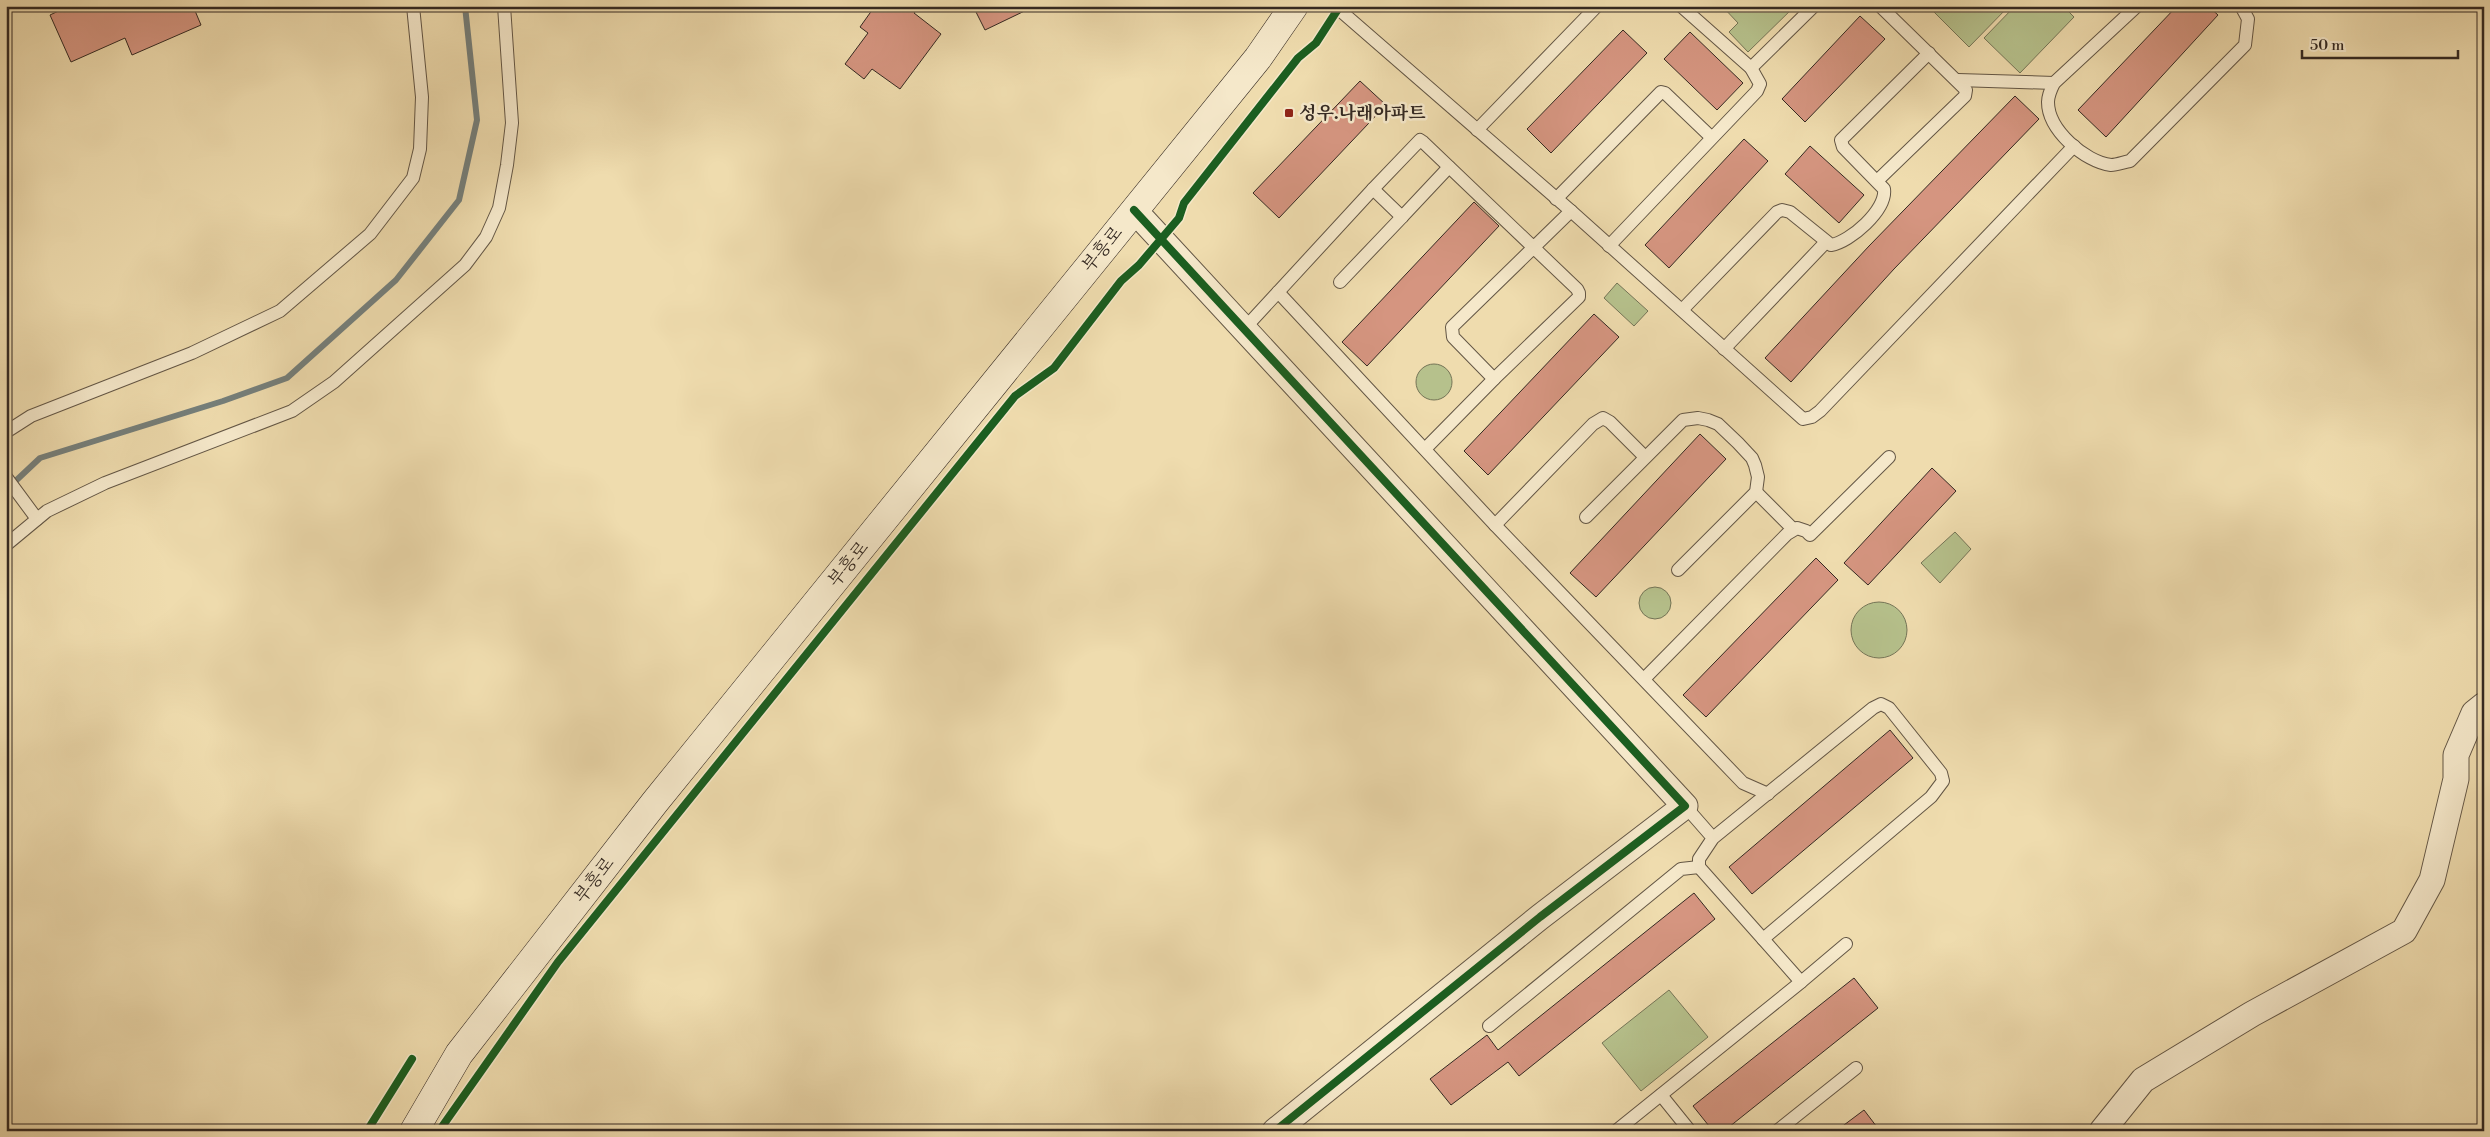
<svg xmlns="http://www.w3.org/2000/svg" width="2490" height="1137" font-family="'Libre Bodoni','Noto Serif KR',serif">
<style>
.green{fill:#b6c18c;stroke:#757557}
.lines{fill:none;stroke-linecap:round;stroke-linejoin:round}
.stream{stroke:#757f7b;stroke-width:6}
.building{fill:#d59580;stroke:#342922}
.service-casing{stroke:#635645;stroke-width:14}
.minor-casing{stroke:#635645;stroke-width:27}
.secondary-casing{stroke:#342922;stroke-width:29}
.service{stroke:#f5e8ca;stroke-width:12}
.minor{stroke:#f5e8ca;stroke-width:25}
.secondary{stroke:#f5e8ca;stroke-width:28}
.cycleway-casing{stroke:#f5e8ca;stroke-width:11}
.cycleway{stroke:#1b5e20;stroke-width:8}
.poi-dot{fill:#8f2418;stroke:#f5e8ca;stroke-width:2}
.labels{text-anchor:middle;stroke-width:5;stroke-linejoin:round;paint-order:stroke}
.poi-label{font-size:18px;font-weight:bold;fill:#342922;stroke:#f5e8ca;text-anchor:start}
.street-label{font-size:18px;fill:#342922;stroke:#f5e8ca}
</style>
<rect width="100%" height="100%" fill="#efdcae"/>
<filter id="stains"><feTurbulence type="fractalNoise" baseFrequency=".004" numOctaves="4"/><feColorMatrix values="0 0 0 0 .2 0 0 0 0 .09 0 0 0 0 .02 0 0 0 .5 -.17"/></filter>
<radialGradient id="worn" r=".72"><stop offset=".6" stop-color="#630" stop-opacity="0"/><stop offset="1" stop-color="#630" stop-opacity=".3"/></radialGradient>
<!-- green -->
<g class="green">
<polygon points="1722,6 1795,6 1748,52 1729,32 1738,23"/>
<polygon points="1928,6 2009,6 1969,47"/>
<polygon points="2015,6 2063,6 2074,17 2020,73 1984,38"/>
<polygon points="1617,283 1648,311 1634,326 1604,298"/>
<circle cx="1434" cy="382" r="18"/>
<polygon points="1955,532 1971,549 1940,583 1921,563"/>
<circle cx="1655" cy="603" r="16"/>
<circle cx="1879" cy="630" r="28"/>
<polygon points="1669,990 1708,1037 1641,1091 1602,1043"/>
</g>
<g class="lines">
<!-- stream -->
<polyline class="stream" points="6,490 40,458 223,401 287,378 396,280 459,200 477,120 465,6"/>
</g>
<!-- building -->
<g class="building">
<polygon points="69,6 193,6 201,25 132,55 125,38 71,62 50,15"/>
<polygon points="875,6 920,6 914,13 941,34 900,89 872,69 864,79 845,64 868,33 860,27"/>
<polygon points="973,6 1035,6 985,30"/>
<polygon points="2177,6 2208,6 2218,15 2106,137 2078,110"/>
<polygon points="1860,16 1885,39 1805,122 1782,99"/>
<polygon points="1623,30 1647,53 1551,153 1527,129"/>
<polygon points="1690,32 1743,83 1717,110 1664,59"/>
<polygon points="1360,81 1386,105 1279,218 1253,193"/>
<polygon points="2015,96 2039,119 1894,269 1791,382 1765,358 1869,246"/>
<polygon points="1744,139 1768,161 1669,268 1645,245"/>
<polygon points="1810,146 1864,195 1839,223 1785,174"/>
<polygon points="1474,202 1499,226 1367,366 1342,342"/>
<polygon points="1594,314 1619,337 1488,475 1464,451"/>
<polygon points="1700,434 1726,459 1596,597 1570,573"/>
<polygon points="1932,468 1956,491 1868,585 1844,563"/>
<polygon points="1816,558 1838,580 1706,717 1683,695"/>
<polygon points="1890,730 1913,758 1752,894 1729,867"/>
<polygon points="1694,893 1715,919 1519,1076 1508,1062 1451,1105 1430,1079 1487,1035 1498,1050"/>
<polygon points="1854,978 1878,1008 1724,1131 1713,1131 1693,1106"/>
<polygon points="1864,1110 1880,1131 1836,1131"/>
</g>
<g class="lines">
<defs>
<g id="service">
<polyline points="1335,6 1571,211 1803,419 1812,417 1820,411 2074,146"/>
<path d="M 2137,6 L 2054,83 C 2051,89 2048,96 2048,102 C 2048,130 2085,162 2111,165 C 2117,165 2124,162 2130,161 L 2245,45 L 2248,19 L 2241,6"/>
<polyline points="1751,68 1814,6"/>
<polyline points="1958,80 2054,83"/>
<polyline points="1477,130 1597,6"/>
<polyline points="1877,181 1965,96 1966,90 1880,6"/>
<polyline points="1373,189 1402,217 1449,167"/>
<polyline points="1556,199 1661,92 1665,93 1711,137"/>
<polyline points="1609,246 1757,91 1760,84 1751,68 1681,6"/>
<polyline points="1340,282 1402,217"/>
<polyline points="1278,292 1495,525 1743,783 1768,794"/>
<path d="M 1682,310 L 1777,212 L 1782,210 L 1790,212 L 1831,245 C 1850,242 1887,210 1884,189 L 1843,147 L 1841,140 L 1929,53"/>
<polyline points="1244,329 1373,189 1420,140 1423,142 1577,289 1579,293 1579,297 1494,379 1453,337 1452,327 1571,211"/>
<polyline points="1724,349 1825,243"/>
<polyline points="6,432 31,416 192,353 280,311 370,234 413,178 420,149 422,97 413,6"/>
<polyline points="1425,449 1494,379"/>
<polyline points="6,477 37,519"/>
<polyline points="1756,492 1793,529"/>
<polyline points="1586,517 1683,420 1698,418 1708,420 1718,424 1738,443 1752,458 1755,465 1758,477 1756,492 1678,570"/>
<polyline points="1495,525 1593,424 1603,418 1610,422 1645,457"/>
<polyline points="6,545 47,511 105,483 292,411 334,382 465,265 486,237 499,208 507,165 512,123 504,6"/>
<polyline points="1644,679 1787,534 1797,528 1806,531 1810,535 1889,457"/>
<polyline points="1685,806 1713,838 1873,708 1881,704 1889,708 1941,773 1943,781 1931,797 1763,939 1699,867 1699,859 1713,838"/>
<polyline points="1763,939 1801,982 1846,944"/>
<polyline points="1489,1026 1681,869 1699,867"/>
<polyline points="1661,1095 1690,1131"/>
<polyline points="1616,1131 1801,982"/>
<polyline points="1777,1131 1856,1068"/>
</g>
<g id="minor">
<polyline points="1134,210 1685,806 1540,917 1275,1131"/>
<polyline points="2102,1131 2143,1080 2252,1014 2404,931 2432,880 2456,779 2456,755 2474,713 2484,705"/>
</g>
<polyline id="secondary" points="414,1131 459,1054 655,802 1258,58 1294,6"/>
</defs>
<!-- service casing -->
<use href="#service" class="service-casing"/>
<!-- minor casing -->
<use href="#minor" class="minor-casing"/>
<!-- secondary casing -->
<use href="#secondary" class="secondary-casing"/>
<!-- service -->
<use href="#service" class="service"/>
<!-- minor -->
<use href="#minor" class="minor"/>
<!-- secondary -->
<use href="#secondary" class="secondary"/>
<defs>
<g id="cycleway">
<polyline points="1134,210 1685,806 1540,917 1275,1131"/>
<polyline points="367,1131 412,1059"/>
<polyline points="439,1131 558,962 1015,396 1054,368 1121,281 1139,265 1179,218 1184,203 1298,58 1316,43 1340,6"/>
</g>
</defs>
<!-- cycleway casing -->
<use href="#cycleway" class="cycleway-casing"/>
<!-- cycleway -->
<use href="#cycleway" class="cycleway"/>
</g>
<!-- markers -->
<rect class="poi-dot" x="1284" y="108" width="10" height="10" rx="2.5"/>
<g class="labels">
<!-- poi labels -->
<g class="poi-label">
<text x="1299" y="119">성우.나래아파트</text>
</g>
<!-- street labels -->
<g class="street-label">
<text transform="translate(1102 249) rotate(-51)" y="6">부흥로</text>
<text transform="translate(848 564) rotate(-51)" y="6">부흥로</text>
<text transform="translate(594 880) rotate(-52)" y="6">부흥로</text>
</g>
</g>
<!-- margin -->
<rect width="2490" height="1137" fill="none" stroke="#efdcae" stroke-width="25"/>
<rect x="8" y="8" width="2475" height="1122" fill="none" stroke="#342922" stroke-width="2.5"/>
<rect x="12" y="12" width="2465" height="1112" fill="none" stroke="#342922"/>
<!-- scale -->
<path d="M2302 50v8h156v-8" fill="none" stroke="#342922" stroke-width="2.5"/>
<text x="2310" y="50" font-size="15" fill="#342922" stroke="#f5e8ca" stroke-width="4" paint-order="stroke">50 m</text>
<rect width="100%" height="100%" filter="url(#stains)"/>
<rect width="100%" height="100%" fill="url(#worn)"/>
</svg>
